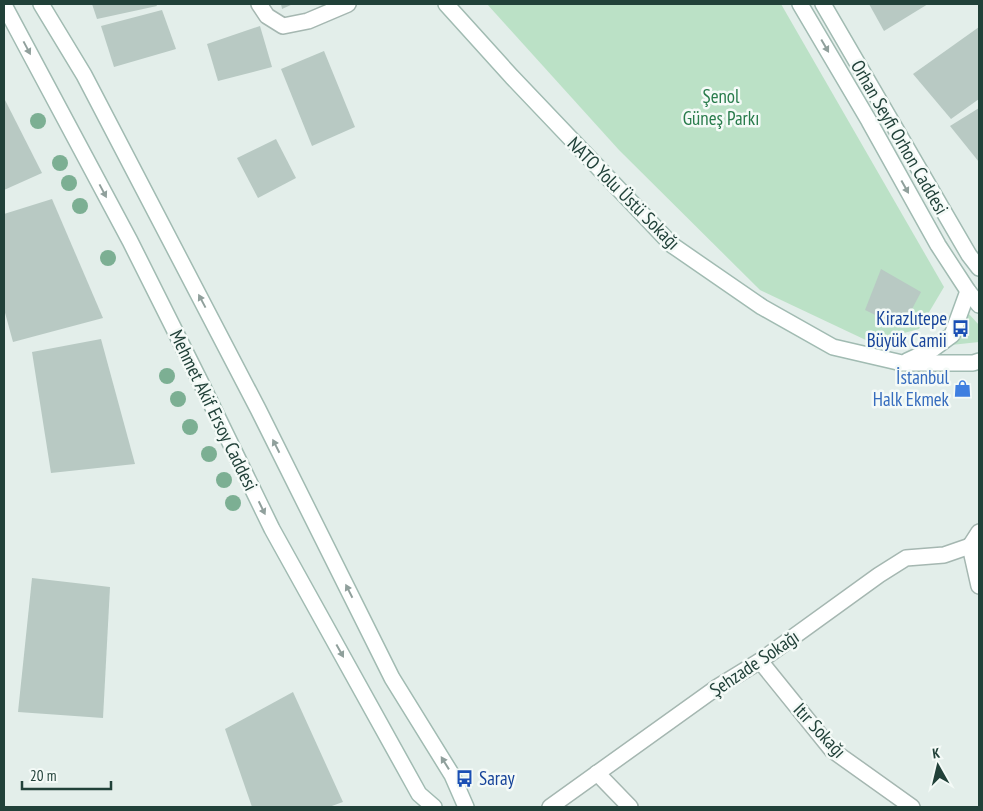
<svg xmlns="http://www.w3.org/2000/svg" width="983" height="811" font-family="'PT Sans Narrow',sans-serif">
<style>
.green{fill:#bbe1c6}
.building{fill:#b8c9c3}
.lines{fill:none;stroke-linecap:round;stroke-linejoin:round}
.street-casing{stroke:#a5b7b1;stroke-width:18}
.secondary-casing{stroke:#a1bbb2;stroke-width:18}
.street{stroke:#fff;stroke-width:15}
.secondary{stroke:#fff;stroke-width:15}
.tree{fill:#7caf93}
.oneway{fill:#90a09c}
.labels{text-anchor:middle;stroke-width:5;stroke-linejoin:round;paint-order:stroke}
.park-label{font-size:19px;fill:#287b4b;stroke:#f4faf7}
.street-label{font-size:19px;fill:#214139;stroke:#f4faf7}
.transit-label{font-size:19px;fill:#164399;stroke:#f4faf7;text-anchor:end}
.shop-label{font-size:19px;fill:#366cbe;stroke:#f4faf7;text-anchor:end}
</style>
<rect width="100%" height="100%" fill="#e3eeea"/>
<!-- green -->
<g class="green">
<polygon points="487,4 781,4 944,287 919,329 870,342 760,290 619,150"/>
<polygon points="968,313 979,325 979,342 951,345"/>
</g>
<!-- building -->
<g class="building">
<polygon points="92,4 156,4 157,6 97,19"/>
<polygon points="281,4 293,4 282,9"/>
<polygon points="869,4 928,4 884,31"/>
<polygon points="162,10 176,49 114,67 101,26"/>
<polygon points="260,26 272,67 218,81 207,44"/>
<polygon points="979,27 979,99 951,119 913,74"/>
<polygon points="324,51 355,127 312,146 281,69"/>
<polygon points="4,98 42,173 4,190"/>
<polygon points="979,108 979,162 950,126"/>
<polygon points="276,139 296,178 258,198 237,158"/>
<polygon points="52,199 103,318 13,342 4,309 4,214"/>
<polygon points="881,269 921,292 902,328 865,310"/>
<polygon points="101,339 135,464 51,473 32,352"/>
<polygon points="32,578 110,587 103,718 18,712"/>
<polygon points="293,692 343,802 329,807 252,807 225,729"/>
</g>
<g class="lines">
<defs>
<g id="street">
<polyline points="259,4 267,16 283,26 308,21 348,4"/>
<polyline points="979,532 970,546 979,586"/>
<polyline points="760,661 832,750 912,807"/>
<polyline points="597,773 630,807"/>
<polyline points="550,807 716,688 760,661 879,575 906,558 944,555 970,546"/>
</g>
<g id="secondary">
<polyline points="41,4 84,75 258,409 392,678 452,775 466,807"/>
<polyline points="446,4 512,77 672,245 762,307 833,347 902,363 973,363 979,361"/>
<polyline points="800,4 869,121 938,245 968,291 979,305"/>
<polyline points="823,4 969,255 979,268"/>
<polyline points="4,5 130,241 202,385 272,529 419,794 434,807"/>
<polyline points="907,361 933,349 952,335 968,291"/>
</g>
</defs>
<!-- street casing -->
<use href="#street" class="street-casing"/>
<!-- secondary casing -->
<use href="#secondary" class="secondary-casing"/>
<!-- street -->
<use href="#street" class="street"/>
<!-- secondary -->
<use href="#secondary" class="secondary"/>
</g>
<!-- trees -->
<g class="tree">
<circle cx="38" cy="121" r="8"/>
<circle cx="60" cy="163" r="8"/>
<circle cx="69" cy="183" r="8"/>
<circle cx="80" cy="206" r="8"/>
<circle cx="108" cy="258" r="8"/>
<circle cx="167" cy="376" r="8"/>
<circle cx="178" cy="399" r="8"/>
<circle cx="190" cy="427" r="8"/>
<circle cx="209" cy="454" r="8"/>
<circle cx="224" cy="480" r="8"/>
<circle cx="233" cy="503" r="8"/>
</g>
<!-- one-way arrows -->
<defs><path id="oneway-solid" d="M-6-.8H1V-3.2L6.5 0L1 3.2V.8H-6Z" transform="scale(1.25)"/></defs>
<g class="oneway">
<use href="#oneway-solid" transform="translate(825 46) rotate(60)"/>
<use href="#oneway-solid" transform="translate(27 48) rotate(62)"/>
<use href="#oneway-solid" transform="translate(905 187) rotate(61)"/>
<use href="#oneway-solid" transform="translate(103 191) rotate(62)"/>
<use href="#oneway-solid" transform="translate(202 301) rotate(-118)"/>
<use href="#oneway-solid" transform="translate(276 446) rotate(-117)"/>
<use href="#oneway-solid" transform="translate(262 508) rotate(64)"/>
<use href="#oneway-solid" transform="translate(349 591) rotate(-117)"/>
<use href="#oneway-solid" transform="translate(340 651) rotate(61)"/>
<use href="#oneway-solid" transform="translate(445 763) rotate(-122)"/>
</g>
<!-- icons -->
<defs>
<symbol id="bus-bare" viewBox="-9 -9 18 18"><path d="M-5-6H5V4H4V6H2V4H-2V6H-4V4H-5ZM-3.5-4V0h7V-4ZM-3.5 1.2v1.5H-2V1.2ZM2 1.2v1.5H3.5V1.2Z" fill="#1a4fb4" stroke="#f4faf7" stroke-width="2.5" paint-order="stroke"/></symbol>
<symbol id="shop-bare" viewBox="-9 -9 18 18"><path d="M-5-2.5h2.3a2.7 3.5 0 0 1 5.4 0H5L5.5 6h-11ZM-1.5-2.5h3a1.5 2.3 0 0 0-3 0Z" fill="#3f7fe0" stroke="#f4faf7" stroke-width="2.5" paint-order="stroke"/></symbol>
</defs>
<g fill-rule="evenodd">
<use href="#bus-bare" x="948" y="316" width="25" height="25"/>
<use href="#shop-bare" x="950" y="376" width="25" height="25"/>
<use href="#bus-bare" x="452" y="766" width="25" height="25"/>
</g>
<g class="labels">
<!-- park labels -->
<g class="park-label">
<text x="721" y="103">Şenol<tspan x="721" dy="22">Güneş Parkı</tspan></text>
</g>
<!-- street labels -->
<g class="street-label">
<text transform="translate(900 137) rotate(60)" y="7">Orhan Seyfi Orhon Caddesi</text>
<text transform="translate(624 193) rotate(45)" y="7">NATO Yolu Üstü Sokağı</text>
<text transform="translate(214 410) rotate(64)" y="7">Mehmet Akif Ersoy Caddesi</text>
<text transform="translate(754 663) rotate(-34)" y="7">Şehzade Sokağı</text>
<text transform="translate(820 730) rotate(47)" y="7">Itır Sokağı</text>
</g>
<!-- transit labels -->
<g class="transit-label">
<text x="947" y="325">Kirazlıtepe<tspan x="947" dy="22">Büyük Camii</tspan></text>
<text x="479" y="785" text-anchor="start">Saray</text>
</g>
<!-- shop labels -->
<g class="shop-label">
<text x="949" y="384">İstanbul<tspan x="949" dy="22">Halk Ekmek</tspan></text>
</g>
</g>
<!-- border -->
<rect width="983" height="811" fill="none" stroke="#214139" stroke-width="10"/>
<!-- north arrow -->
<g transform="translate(938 766) rotate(352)" stroke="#f4faf7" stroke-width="4" paint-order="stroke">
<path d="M0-4L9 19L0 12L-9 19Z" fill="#214139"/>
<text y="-8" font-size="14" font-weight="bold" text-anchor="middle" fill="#214139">K</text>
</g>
<!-- scale -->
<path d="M22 781v8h89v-8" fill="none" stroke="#214139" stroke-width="2.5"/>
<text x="30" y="781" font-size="15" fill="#214139" stroke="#f4faf7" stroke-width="4" paint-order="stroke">20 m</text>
</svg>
